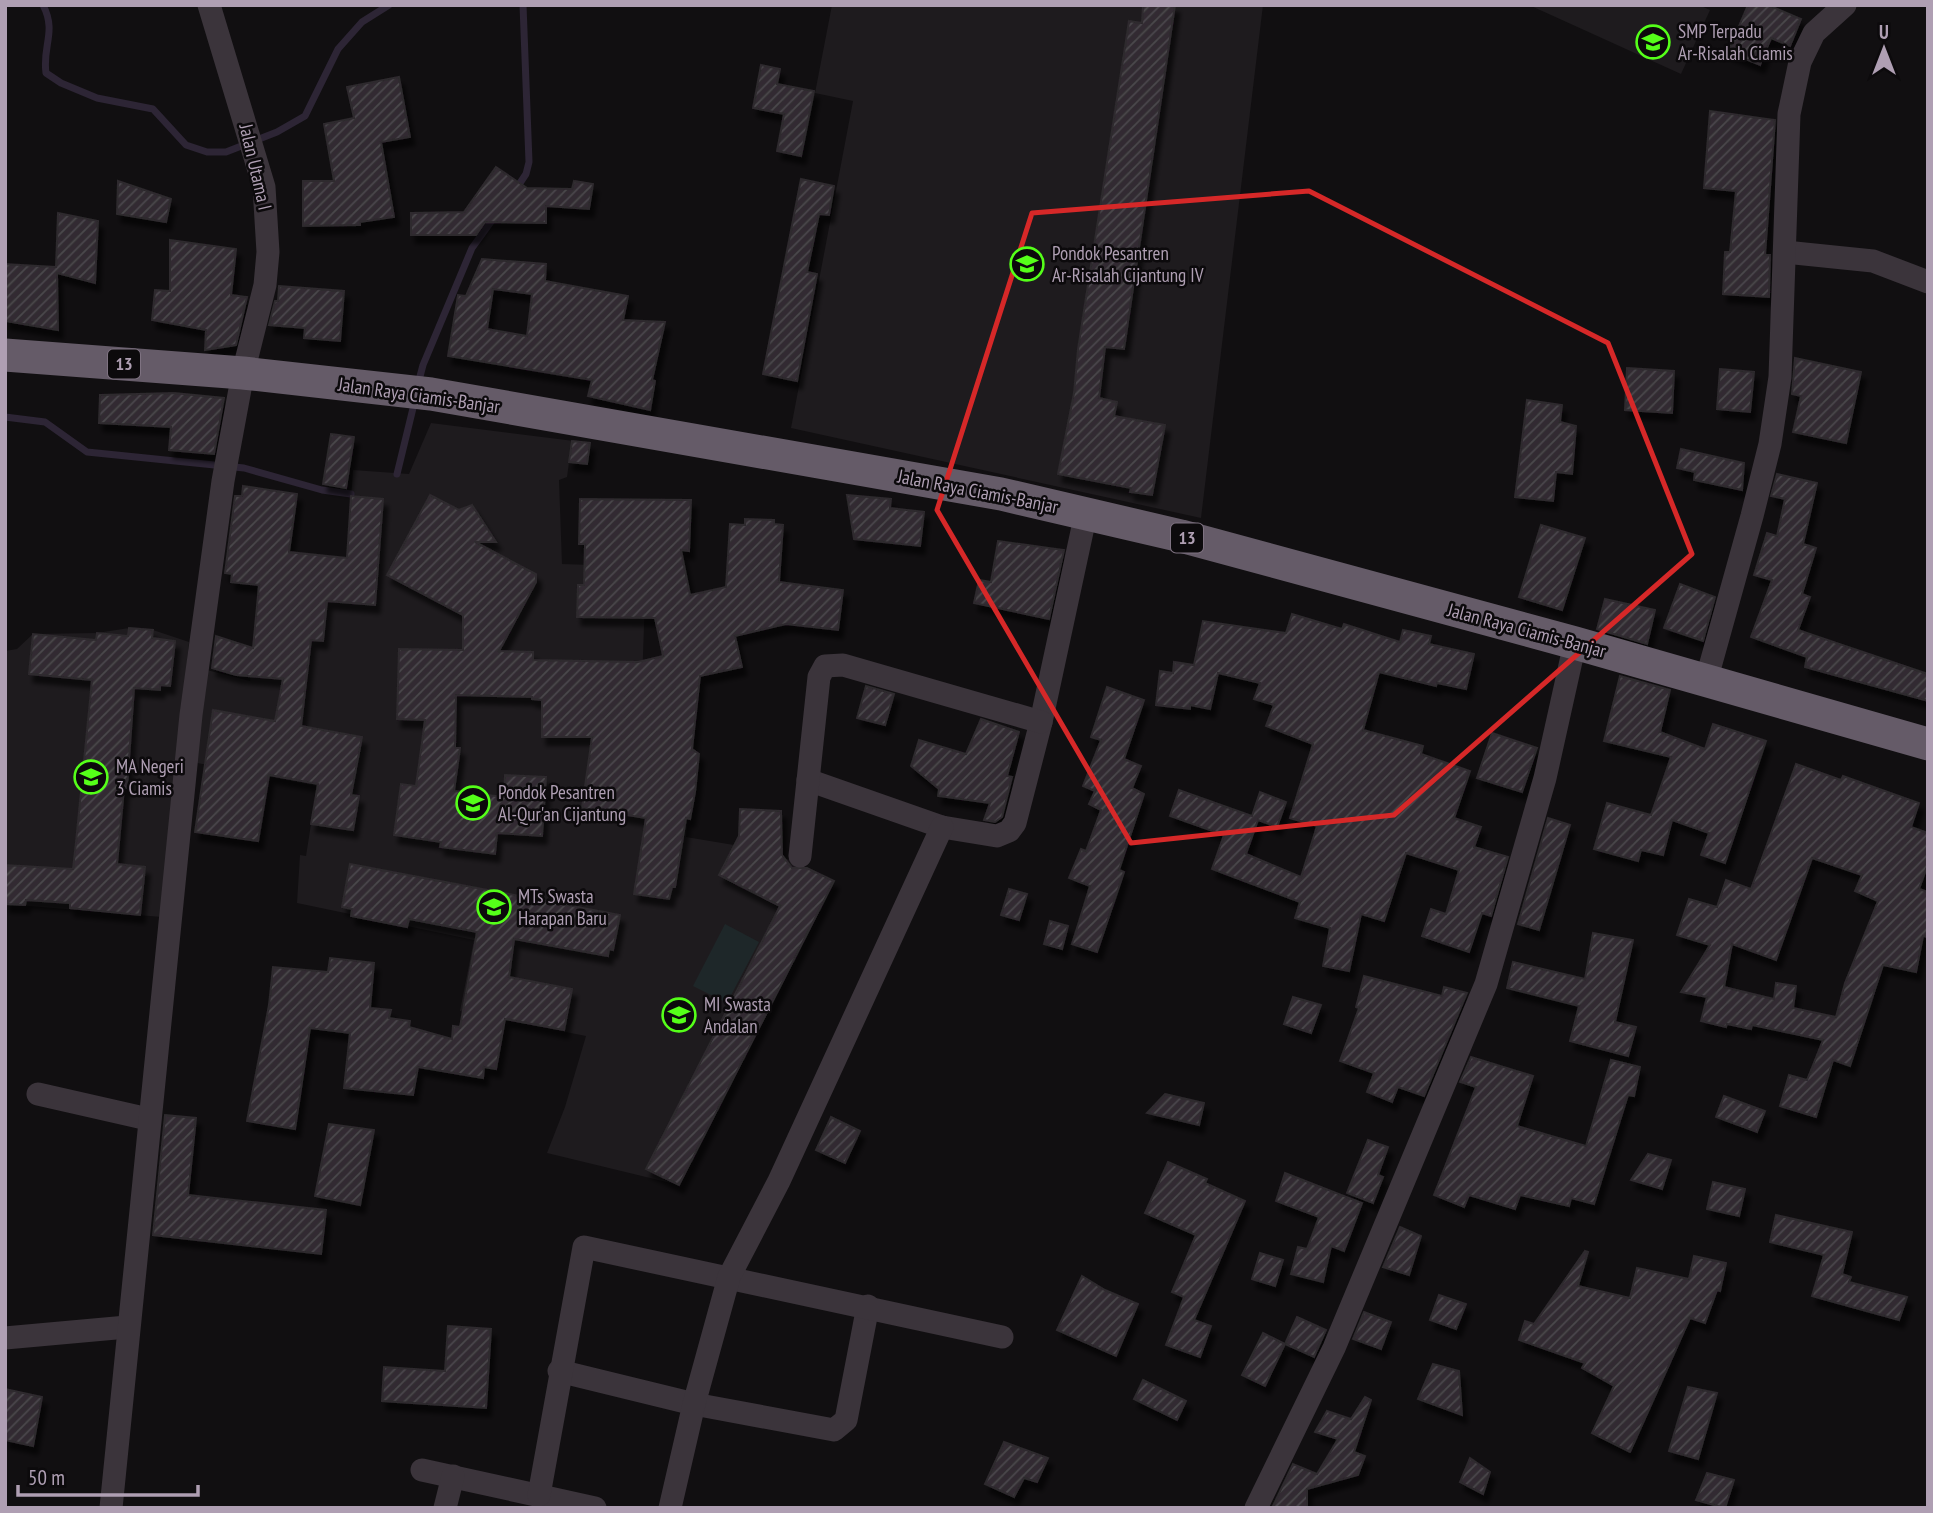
<svg xmlns="http://www.w3.org/2000/svg" width="1933" height="1513" font-family="'PT Sans Narrow',sans-serif">
<style>
.built{fill:#1e1b1e}
.green{fill:#1e2729}
.lines{fill:none;stroke-linecap:round;stroke-linejoin:round}
.stream{stroke:#2d2535;stroke-width:7}
.building{fill:url(#building-hatch);stroke:#2d292d;stroke-width:2;fill-rule:evenodd;filter:url(#shadow)}
.minor{stroke:#3b343b;stroke-width:23}
.highway{stroke:#655b68;stroke-width:33}
.marked{fill:none;stroke:#d62828;stroke-width:5;stroke-linejoin:round}
.labels{text-anchor:middle;stroke-width:5;stroke-linejoin:round;paint-order:stroke}
.shield{fill:#0c0a0c;stroke:#7e7281;stroke-width:2}
.shield-label{font-size:18px;font-weight:bold;fill:#af9fb3}
.poi-label{font-size:19px;fill:#af9fb3;stroke:#0c0a0c;text-anchor:start}
.street-label{font-size:19px;fill:#af9fb3;stroke:#0c0a0c}
</style>
<defs>
<pattern id="building-hatch" width="6" height="6" patternUnits="userSpaceOnUse" patternTransform="scale(1.75)"><rect width="6" height="6" fill="#302c30"/><path d="M-1 1l2-2M0 6l6-6M5 7l2-2" fill="none" stroke="#4b474c"/></pattern>
<filter id="shadow"><feDropShadow dx="4.5" dy="8" stdDeviation="2" flood-color="#0009"/></filter>
</defs>
<rect width="100%" height="100%" fill="#110f11"/>
<!-- built -->
<g class="built">
<polygon points="832,5 1263,5 1201,518 791,428 853,101 815,93"/>
<polygon points="1529,5 1699,5 1710,10 1681,74"/>
<polygon points="431,423 590,443 587,464 569,462 567,477 559,480 562,564 652,567 645,598 640,740 646,816 687,822 686,837 734,845 739,836 834,881 679,1185 547,1153 565,1107 586,1036 460,1011 474,940 297,903 300,855 306,856 317,786 192,762 203,669 250,681 259,587 290,553 347,558 353,470 409,474"/>
<polygon points="129,628 153,630 189,642 162,917 5,904 5,651 17,649 33,634 97,633"/>
</g>
<!-- green -->
<polygon class="green" points="725,924 759,942 727,1003 693,986"/>
<g class="lines">
<!-- stream -->
<g class="stream">
<path d="M 43,5 C 57,32 42,46 46,73 L 61,83 L 97,98 L 153,109 L 186,145 L 207,152 L 226,152 L 277,132 L 305,116 L 338,49 L 362,22 L 389,5"/>
<polyline points="516,189 526,174 529,162 523,5"/>
<polyline points="418,384 423,365 472,248 496,215"/>
<polyline points="5,417 45,422 87,452 244,468 322,490 351,494"/>
<polyline points="397,474 415,400"/>
</g>
</g>
<!-- building -->
<g class="building">
<polygon points="1143,5 1175,5 1124,349 1105,347 1099,398 1117,402 1114,416 1165,425 1152,495 1130,492 1131,488 1058,474 1074,393 1078,349 1129,21 1142,23"/>
<polygon points="1748,5 1768,5 1801,19 1790,46 1771,38 1760,65 1728,52"/>
<polygon points="761,65 780,69 777,84 814,91 801,156 777,151 784,114 753,108"/>
<polygon points="399,77 410,137 381,142 394,217 360,222 360,225 303,226 303,181 334,181 324,124 354,118 347,87"/>
<polygon points="1710,111 1775,120 1765,255 1770,255 1769,297 1723,294 1725,252 1730,252 1736,191 1704,188"/>
<polygon points="496,167 527,188 572,189 574,181 593,184 589,209 546,206 546,223 485,222 476,235 411,235 411,213 464,212"/>
<polygon points="801,179 834,186 829,215 819,214 807,272 817,274 797,381 763,374"/>
<polygon points="118,181 171,199 166,222 117,214"/>
<polygon points="58,213 98,221 95,283 57,273 58,330 5,321 5,264 56,267"/>
<polygon points="170,240 236,249 231,295 247,297 236,345 205,350 206,330 152,320 155,290 170,291"/>
<path d="M 482,259 L 546,264 L 545,281 L 628,296 L 623,320 L 665,322 L 652,380 L 655,381 L 650,410 L 588,396 L 592,380 L 448,356 L 458,295 L 466,296 ZM 493,289 L 532,294 L 527,336 L 487,329 Z"/>
<polygon points="279,286 344,291 340,341 304,338 305,328 269,325 275,301 278,301"/>
<polygon points="1795,358 1861,372 1846,443 1793,432 1801,396 1792,394"/>
<polygon points="1627,368 1674,371 1672,413 1625,410"/>
<polygon points="1720,369 1754,372 1750,412 1717,409"/>
<polygon points="174,393 224,398 214,454 169,450 171,427 99,423 100,395"/>
<polygon points="1527,400 1562,405 1560,422 1576,426 1572,474 1556,472 1553,501 1515,497"/>
<polygon points="331,434 354,437 346,488 323,484"/>
<polygon points="572,441 590,443 587,464 569,462"/>
<polygon points="1681,449 1744,463 1742,490 1694,480 1695,472 1677,468"/>
<polygon points="1777,474 1817,483 1803,544 1816,548 1802,594 1810,597 1798,630 1928,674 1928,701 1805,667 1807,657 1751,637 1772,580 1754,575 1767,533 1777,536 1785,499 1771,496"/>
<polygon points="243,486 297,494 289,552 347,558 351,496 383,499 375,605 327,601 323,641 311,640 301,726 362,737 351,795 359,796 353,830 311,824 318,784 269,775 258,841 195,832 213,710 275,721 283,679 236,675 212,668 216,636 253,648 259,585 231,582 232,574 225,573 235,496 242,496"/>
<polygon points="430,495 459,510 472,505 496,542 475,542 536,574 536,582 499,651 533,652 533,660 638,662 663,656 655,618 577,617 578,585 584,585 585,544 579,544 580,499 691,500 689,551 681,550 690,595 726,587 730,524 745,525 745,519 774,520 774,524 783,525 779,582 843,590 838,630 786,624 735,636 742,667 700,676 692,749 699,754 695,792 690,819 686,818 675,887 672,887 669,899 634,894 646,818 582,808 592,737 542,737 542,700 532,699 532,697 456,695 455,748 460,748 454,791 504,797 505,775 546,777 542,836 497,833 495,854 440,847 441,842 394,835 401,784 416,786 425,720 397,719 399,649 463,650 463,615 387,575"/>
<polygon points="847,495 891,499 890,508 924,512 920,546 854,539"/>
<polygon points="1541,525 1585,538 1562,610 1519,597"/>
<polygon points="998,541 1064,550 1049,619 974,603 979,580 991,582"/>
<polygon points="1680,584 1715,597 1703,641 1664,628"/>
<polygon points="1605,599 1655,610 1647,644 1597,629"/>
<polygon points="1292,614 1342,629 1344,624 1400,642 1403,630 1431,636 1429,644 1474,654 1466,689 1437,683 1436,686 1379,672 1363,730 1423,746 1421,754 1470,771 1454,818 1481,827 1474,847 1508,857 1491,916 1482,913 1469,952 1422,936 1431,909 1446,914 1459,870 1406,853 1384,921 1361,914 1349,971 1323,966 1330,928 1295,918 1300,902 1212,869 1224,835 1170,816 1179,790 1252,816 1260,792 1286,802 1277,827 1258,820 1246,854 1301,877 1317,826 1290,818 1313,744 1266,726 1274,705 1254,699 1260,683 1218,673 1210,709 1190,705 1190,709 1156,705 1160,671 1173,673 1174,662 1194,665 1203,621 1286,633"/>
<polygon points="129,628 153,630 152,638 175,641 170,686 160,685 160,690 134,688 127,788 124,788 117,864 145,867 140,915 70,908 70,903 26,900 25,905 5,904 5,865 73,869 76,842 92,680 29,674 33,634 96,640 97,633 128,636"/>
<polygon points="1620,676 1670,690 1660,732 1705,749 1713,724 1766,741 1725,863 1701,855 1709,833 1672,820 1663,855 1641,850 1638,861 1594,849 1607,803 1651,815 1671,757 1604,741"/>
<polygon points="866,686 894,694 885,725 857,718"/>
<polygon points="1107,687 1144,700 1124,759 1141,766 1132,788 1144,794 1119,870 1124,872 1097,952 1072,944 1090,886 1069,878 1081,849 1086,851 1101,810 1089,804 1095,791 1083,786 1101,740 1091,737"/>
<polygon points="981,719 1019,732 1007,776 1012,777 1002,817 995,822 984,820 990,803 938,796 939,789 911,766 919,740 966,754"/>
<polygon points="1492,733 1537,748 1522,792 1477,778"/>
<path d="M 1796,764 L 1841,780 L 1843,776 L 1919,803 L 1911,827 L 1928,833 L 1928,864 L 1919,889 L 1928,892 L 1928,937 L 1923,936 L 1916,972 L 1883,965 L 1850,1066 L 1833,1060 L 1816,1117 L 1780,1106 L 1789,1075 L 1807,1080 L 1823,1040 L 1752,1025 L 1751,1029 L 1727,1024 L 1726,1027 L 1701,1021 L 1707,997 L 1681,992 L 1710,945 L 1677,935 L 1689,899 L 1717,907 L 1726,880 L 1751,889 ZM 1812,858 L 1862,875 L 1855,891 L 1878,901 L 1845,983 L 1836,1017 L 1793,1008 L 1796,986 L 1776,983 L 1774,999 L 1724,987 L 1732,944 L 1776,960 Z"/>
<polygon points="740,809 781,811 782,855 792,868 807,868 834,881 679,1185 646,1169 780,906 719,875 739,836"/>
<polygon points="1548,818 1570,825 1539,930 1518,924"/>
<polygon points="350,864 620,915 613,950 609,949 608,956 514,939 509,977 572,989 564,1030 505,1019 496,1069 484,1067 483,1078 418,1067 413,1095 344,1088 350,1033 310,1028 295,1129 247,1121 269,1005 273,967 328,972 330,958 374,963 370,1008 391,1010 389,1018 410,1021 409,1027 452,1039 453,1026 460,1027 477,932 409,919 407,927 351,916 352,909 342,907"/>
<polygon points="1009,889 1027,894 1019,920 1001,915"/>
<polygon points="1050,921 1068,926 1062,949 1044,944"/>
<polygon points="1593,933 1633,940 1615,1022 1636,1027 1628,1056 1570,1041 1579,1006 1507,988 1513,962 1585,979"/>
<polygon points="1364,976 1442,996 1444,987 1467,993 1424,1096 1398,1087 1392,1102 1367,1092 1374,1073 1340,1061 1359,1008 1356,1007"/>
<polygon points="1293,997 1321,1005 1311,1033 1284,1024"/>
<polygon points="1471,1057 1533,1076 1517,1126 1586,1146 1611,1060 1640,1067 1634,1096 1628,1095 1594,1204 1571,1198 1569,1206 1520,1195 1515,1209 1469,1195 1464,1207 1434,1195 1476,1087 1460,1082"/>
<polygon points="1165,1094 1204,1103 1199,1125 1147,1113"/>
<polygon points="1724,1096 1765,1111 1757,1132 1716,1117"/>
<polygon points="165,1115 196,1118 188,1195 326,1210 321,1254 153,1235"/>
<polygon points="831,1117 860,1131 845,1163 816,1150"/>
<polygon points="329,1124 374,1130 360,1205 315,1196"/>
<polygon points="1368,1140 1388,1147 1378,1175 1383,1177 1373,1203 1347,1193"/>
<polygon points="1648,1154 1671,1160 1662,1189 1631,1180"/>
<polygon points="1168,1162 1207,1179 1205,1183 1245,1201 1194,1320 1211,1326 1200,1357 1166,1345 1184,1297 1172,1292 1196,1235 1145,1213"/>
<polygon points="1285,1173 1362,1203 1344,1251 1331,1246 1323,1282 1291,1274 1298,1247 1307,1249 1319,1217 1276,1201"/>
<polygon points="1713,1182 1745,1189 1739,1216 1707,1209"/>
<polygon points="1776,1215 1852,1232 1842,1274 1851,1277 1849,1282 1907,1297 1899,1320 1812,1296 1824,1255 1770,1242"/>
<polygon points="1400,1227 1421,1236 1409,1275 1383,1267"/>
<polygon points="1585,1251 1588,1252 1578,1286 1630,1298 1637,1268 1689,1279 1694,1256 1726,1263 1720,1291 1717,1290 1705,1323 1690,1318 1630,1452 1592,1433 1614,1386 1582,1368 1585,1363 1519,1340 1525,1321 1534,1324"/>
<polygon points="1260,1253 1283,1260 1275,1286 1252,1279"/>
<polygon points="1082,1276 1105,1290 1138,1304 1116,1356 1057,1330"/>
<polygon points="1439,1295 1466,1304 1456,1329 1430,1320"/>
<polygon points="1364,1312 1391,1322 1381,1349 1353,1339"/>
<polygon points="1297,1317 1326,1330 1314,1357 1285,1344"/>
<polygon points="448,1326 491,1329 486,1408 382,1401 384,1367 445,1371"/>
<polygon points="1263,1333 1285,1344 1265,1386 1242,1375"/>
<polygon points="1433,1364 1459,1371 1462,1415 1418,1399"/>
<polygon points="1143,1380 1186,1401 1177,1420 1134,1399"/>
<polygon points="1688,1387 1717,1393 1698,1459 1669,1451"/>
<polygon points="5,1389 42,1397 33,1446 5,1440"/>
<polygon points="1365,1397 1371,1400 1354,1452 1365,1456 1358,1475 1307,1489 1307,1508 1272,1508 1293,1464 1317,1474 1338,1439 1315,1432 1327,1411 1351,1419"/>
<polygon points="1004,1442 1048,1458 1037,1482 1024,1478 1014,1497 985,1484"/>
<polygon points="1470,1458 1490,1472 1483,1494 1460,1482"/>
<polygon points="1707,1473 1734,1480 1725,1508 1696,1500"/>
</g>
<g class="lines">
<!-- minor -->
<g class="minor">
<polyline points="1785,252 1873,261 1928,282"/>
<polyline points="1706,681 1752,516 1770,444 1780,377 1789,114 1800,62 1814,33 1845,5"/>
<polyline points="808,780 942,827 997,836 1009,831 1015,823 1041,722 1086,513"/>
<polyline points="800,856 819,677 825,666 843,665 1041,722"/>
<polyline points="38,1094 148,1119"/>
<polyline points="5,1338 127,1327"/>
<polyline points="559,1371 694,1404 834,1430 846,1420 868,1306"/>
<polyline points="422,1470 595,1508"/>
<polyline points="539,1495 584,1247 1002,1337"/>
<polyline points="111,1508 191,715 223,481 243,373 265,285 268,252 264,187 209,5"/>
<polyline points="445,1508 453,1476"/>
<polyline points="670,1508 694,1404 729,1277 779,1181 942,827"/>
<polyline points="1256,1508 1334,1348 1486,984 1545,778 1575,643"/>
</g>
<!-- highway -->
<polyline class="highway" points="5,355 243,373 431,394 1001,494 1181,536 1575,643 1928,744"/>
</g>
<!-- marked area -->
<path class="marked" d="M 1309,191 L 1608,343 L 1692,554 L 1394,815 L 1131,843 L 937,510 L 1032,213 Z"/>
<!-- icons -->
<defs>
<symbol id="school-ring" viewBox="-11 -11 22 22"><circle r="9.5" fill="#0c0a0c" stroke="#55ff19" stroke-width="1.5"/><path d="M0-5L7-2L0 1L-7-2ZM-4 1L0 2.5L4 1V4Q0 6-4 4Z" fill="#55ff19"/></symbol>
</defs>
<g fill-rule="evenodd">
<use href="#school-ring" x="1634" y="23" width="38" height="38"/>
<use href="#school-ring" x="1008" y="245" width="38" height="38"/>
<use href="#school-ring" x="72" y="758" width="38" height="38"/>
<use href="#school-ring" x="454" y="784" width="38" height="38"/>
<use href="#school-ring" x="475" y="888" width="38" height="38"/>
<use href="#school-ring" x="660" y="996" width="38" height="38"/>
</g>
<g class="labels">
<!-- shield labels -->
<g class="shield">
<rect x="108" y="349.5" width="32" height="29" rx="5"/>
<rect x="1171" y="523.5" width="32" height="29" rx="5"/>
</g>
<g class="shield-label">
<text x="124" y="370">13</text>
<text x="1187" y="544">13</text>
</g>
<!-- poi labels -->
<g class="poi-label">
<text x="1678" y="38">SMP Terpadu<tspan x="1678" dy="22">Ar-Risalah Ciamis</tspan></text>
<text x="1052" y="260">Pondok Pesantren<tspan x="1052" dy="22">Ar-Risalah Cijantung IV</tspan></text>
<text x="116" y="773">MA Negeri<tspan x="116" dy="22">3 Ciamis</tspan></text>
<text x="498" y="799">Pondok Pesantren<tspan x="498" dy="22">Al-Qur'an Cijantung</tspan></text>
<text x="518" y="903">MTs Swasta<tspan x="518" dy="22">Harapan Baru</tspan></text>
<text x="704" y="1011">MI Swasta<tspan x="704" dy="22">Andalan</tspan></text>
</g>
<!-- street labels -->
<g class="street-label">
<text transform="translate(256 167) rotate(77)" y="7">Jalan Utama I</text>
<text transform="translate(419 395) rotate(8)" y="7">Jalan Raya Ciamis-Banjar</text>
<text transform="translate(978 491) rotate(11)" y="7">Jalan Raya Ciamis-Banjar</text>
<text transform="translate(1527 630) rotate(15)" y="7">Jalan Raya Ciamis-Banjar</text>
</g>
</g>
<!-- border -->
<rect width="1933" height="1513" fill="none" stroke="#af9fb3" stroke-width="14"/>
<!-- north arrow -->
<g transform="translate(1884 49)" stroke="#0c0a0c" stroke-width="5" paint-order="stroke">
<path d="M0-5L12 26L0 18L-12 26Z" fill="#af9fb3"/>
<text y="-10" font-size="19" font-weight="bold" text-anchor="middle" fill="#af9fb3">U</text>
</g>
<!-- scale -->
<path d="M18 1485v10h180v-10" fill="none" stroke="#af9fb3" stroke-width="3.5"/>
<text x="28" y="1485" font-size="21" fill="#af9fb3" stroke="#0c0a0c" stroke-width="5" paint-order="stroke">50 m</text>
</svg>
